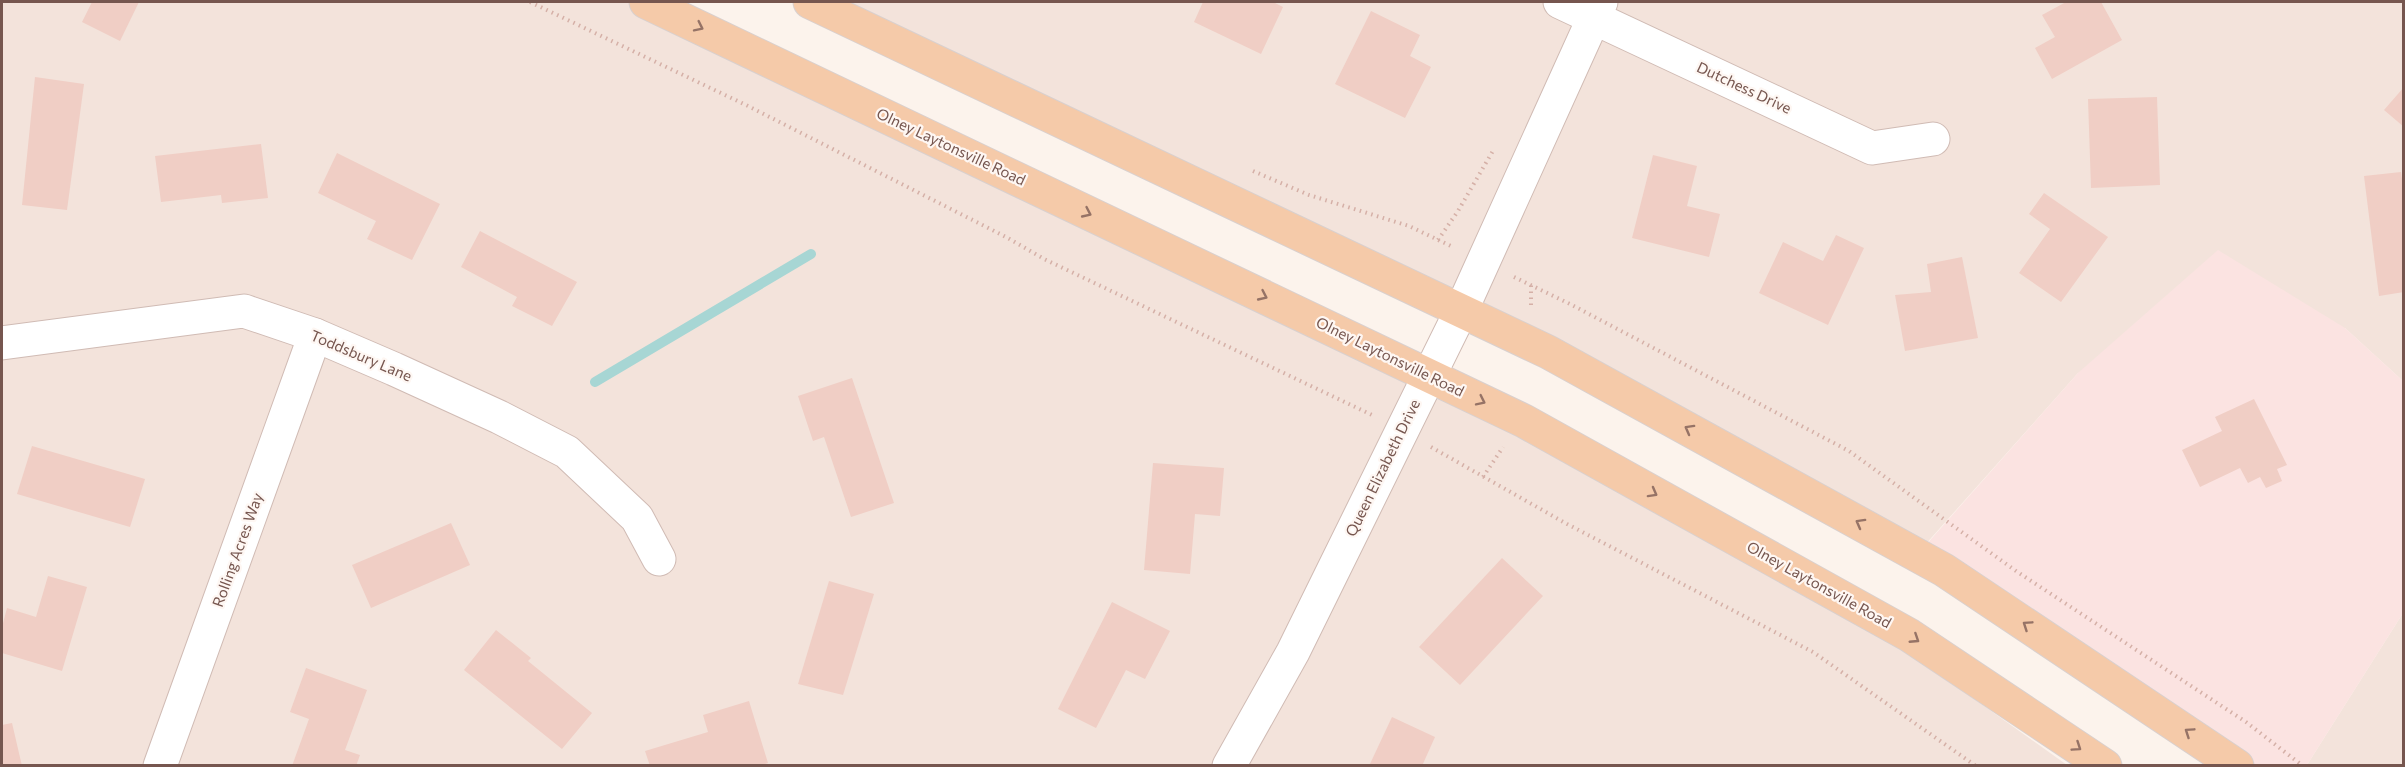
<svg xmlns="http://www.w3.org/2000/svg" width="2405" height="767" font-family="Commissioner,sans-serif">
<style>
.residential{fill:#f3e3db}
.commercial{fill:#fbe3e1}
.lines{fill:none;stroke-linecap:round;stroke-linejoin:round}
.stream{stroke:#a7d6d4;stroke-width:10}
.building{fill:#f0cec5}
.minor-casing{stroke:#d0bbb4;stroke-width:35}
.major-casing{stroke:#d9d0ce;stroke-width:35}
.path{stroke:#d5b0a7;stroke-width:4;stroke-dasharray:1.5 4.5;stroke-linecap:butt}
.minor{stroke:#fff;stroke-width:33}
.major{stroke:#f5caa9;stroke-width:33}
.oneway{stroke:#967366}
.labels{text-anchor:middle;stroke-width:4.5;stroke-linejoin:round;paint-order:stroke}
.street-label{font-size:15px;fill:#76564f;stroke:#fef7f3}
</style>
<rect width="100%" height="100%" fill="#fcf3ec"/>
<!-- residential -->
<g class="residential">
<polygon points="2,2 646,2 1521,420 1904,649 2067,765 2,765"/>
<polygon points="810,2 2403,2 2403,381 2345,328 2078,373 1916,555 1796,487"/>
<polygon points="2403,613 2403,765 2307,765"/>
</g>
<!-- commercial -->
<polygon class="commercial" points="2218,250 2345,328 2403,381 2403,613 2307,765 2235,765 1917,555 2078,373"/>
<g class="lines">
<!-- stream -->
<polyline class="stream" points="595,382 811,254"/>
</g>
<!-- building -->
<g class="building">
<polygon points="92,2 139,2 120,41 82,22"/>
<polygon points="1203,2 1273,2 1283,7 1261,54 1194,22"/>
<polygon points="2066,2 2101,2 2122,40 2052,79 2035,48 2055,37 2042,15"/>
<polygon points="1371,11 1420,35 1410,56 1431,67 1405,118 1335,84"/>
<polygon points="35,77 84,84 67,210 22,205"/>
<polygon points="2404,87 2404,127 2384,110"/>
<polygon points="2157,97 2160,185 2091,188 2088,99"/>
<polygon points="261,144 268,198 222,203 221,195 161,202 155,156"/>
<polygon points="337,153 440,204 412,260 367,239 376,221 318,193"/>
<polygon points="1653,155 1697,166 1687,206 1720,214 1709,257 1632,238"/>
<polygon points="2401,172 2404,193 2404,292 2379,296 2364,176"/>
<polygon points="2044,193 2108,237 2061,302 2019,273 2050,229 2029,214"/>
<polygon points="480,231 577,282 552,326 512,306 517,297 461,267"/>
<polygon points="1836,235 1864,248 1828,325 1759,293 1783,242 1823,261"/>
<polygon points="1962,257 1978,338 1905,351 1895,295 1931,292 1927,264"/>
<polygon points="852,378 894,503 851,517 824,437 813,441 798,396"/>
<polygon points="2254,399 2287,465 2277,469 2282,481 2266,488 2260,477 2248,483 2240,468 2200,487 2182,450 2222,431 2215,417"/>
<polygon points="32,446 145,479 130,527 17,494"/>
<polygon points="1153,463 1224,468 1220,516 1195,514 1190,574 1144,570"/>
<polygon points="451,523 470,565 371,608 352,565"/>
<polygon points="1502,558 1543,596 1460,685 1419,647"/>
<polygon points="48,576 87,587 62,671 2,653 2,627 7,608 36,617"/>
<polygon points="829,581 874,594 843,695 798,684"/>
<polygon points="1112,602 1170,631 1145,679 1126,670 1096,728 1058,709"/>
<polygon points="496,630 531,658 528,661 592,713 562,749 464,670"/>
<polygon points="306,668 367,690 345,750 360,755 356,766 292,766 309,719 290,712"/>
<polygon points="749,701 768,763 759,766 650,766 645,751 708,732 703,715"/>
<polygon points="1392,717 1435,737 1422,766 1369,766"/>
<polygon points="12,723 22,766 2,766 2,725"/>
</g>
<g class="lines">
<defs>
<g id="minor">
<polyline points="1560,2 1872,148 1933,139"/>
<polyline points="2,343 244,311 315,335 394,369 499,417 567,452 637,518 659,559"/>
<polyline points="160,766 315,335"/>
<polyline points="1229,766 1293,652 1461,311 1601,2"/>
</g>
<g id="major">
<polyline points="646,2 1524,421 1909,635 2105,766"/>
<polyline points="810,2 1548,352 1944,570 2237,766"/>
</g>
</defs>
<!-- minor casing -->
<use href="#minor" class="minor-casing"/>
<!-- major casing -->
<use href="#major" class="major-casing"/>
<!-- path -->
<g class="path">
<polyline points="530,2 746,105 1006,237 1044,259 1372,415"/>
<polyline points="1253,171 1309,195 1409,226 1453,247"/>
<polyline points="1438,240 1458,211 1494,149"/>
<polyline points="1514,277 1570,304 1849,451 2016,571 2246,722 2303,766"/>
<polyline points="1531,305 1531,285"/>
<polyline points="1431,447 1567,524 1813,652 1976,766"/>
<polyline points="1483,477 1503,447"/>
</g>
<!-- minor -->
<use href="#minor" class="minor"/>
<!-- major -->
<use href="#major" class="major"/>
</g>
<!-- one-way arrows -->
<defs><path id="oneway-chevron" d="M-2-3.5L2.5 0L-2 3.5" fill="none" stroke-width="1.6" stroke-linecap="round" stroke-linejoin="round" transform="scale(1.5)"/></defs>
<g class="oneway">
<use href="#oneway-chevron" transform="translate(699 27) rotate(26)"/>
<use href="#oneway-chevron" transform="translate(1087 213) rotate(25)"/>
<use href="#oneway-chevron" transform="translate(1263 296) rotate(25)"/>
<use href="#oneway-chevron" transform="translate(1481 401) rotate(26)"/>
<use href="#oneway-chevron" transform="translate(1689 429) rotate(-151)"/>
<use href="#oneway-chevron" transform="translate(1653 493) rotate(29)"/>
<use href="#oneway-chevron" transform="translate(1860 523) rotate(-151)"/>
<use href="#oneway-chevron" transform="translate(2027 625) rotate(-146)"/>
<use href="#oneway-chevron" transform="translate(1915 639) rotate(33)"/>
<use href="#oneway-chevron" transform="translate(2189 732) rotate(-146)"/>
<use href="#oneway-chevron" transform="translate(2077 747) rotate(34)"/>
</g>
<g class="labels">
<!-- street labels -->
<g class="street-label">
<text transform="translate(1744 88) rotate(25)" y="5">Dutchess Drive</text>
<text transform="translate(951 147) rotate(25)" y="5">Olney Laytonsville Road</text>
<text transform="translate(361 356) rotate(23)" y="5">Toddsbury Lane</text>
<text transform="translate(1390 357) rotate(26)" y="5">Olney Laytonsville Road</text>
<text transform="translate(1383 468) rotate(-64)" y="5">Queen Elizabeth Drive</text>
<text transform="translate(238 550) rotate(-70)" y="5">Rolling Acres Way</text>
<text transform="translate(1819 585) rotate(29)" y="5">Olney Laytonsville Road</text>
</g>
</g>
<!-- border -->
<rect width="2405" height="767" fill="none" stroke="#76564f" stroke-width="6"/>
</svg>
